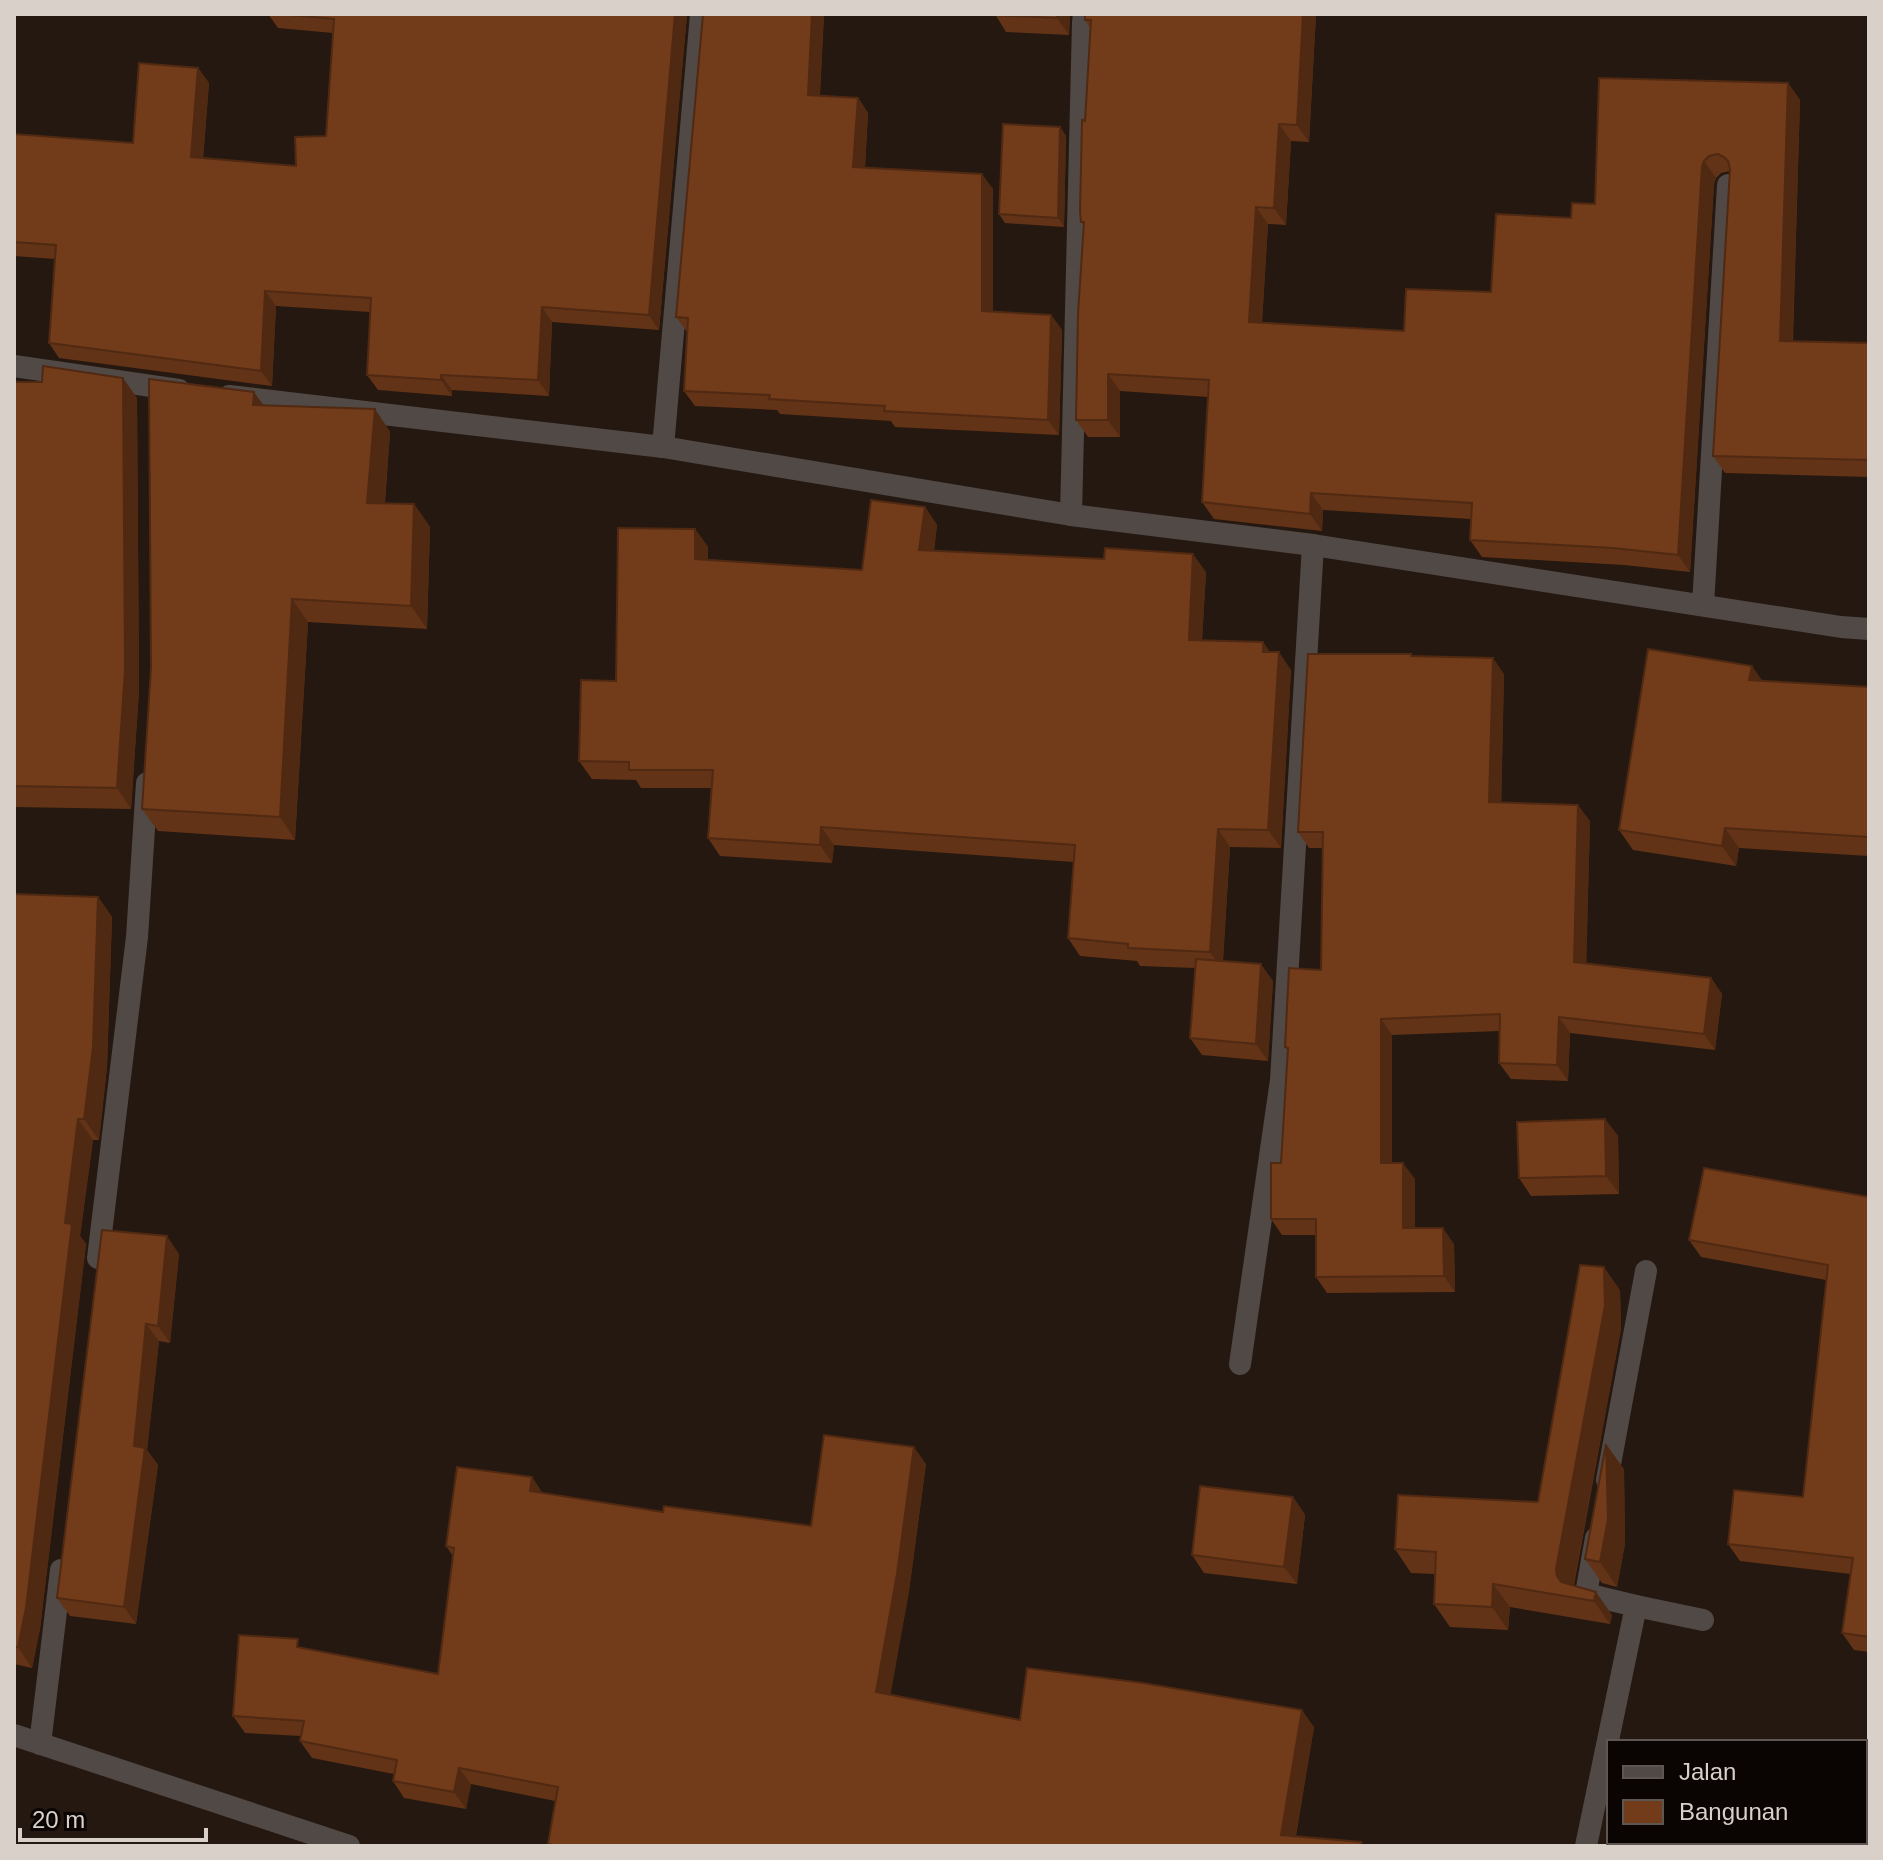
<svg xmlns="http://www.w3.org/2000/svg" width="1883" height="1860" font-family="Helvetica,sans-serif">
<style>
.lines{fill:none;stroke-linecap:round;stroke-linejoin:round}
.minor{stroke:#514946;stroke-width:22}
.wall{fill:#623316}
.shaded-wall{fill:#502912}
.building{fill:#723b1a;stroke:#502912;stroke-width:2}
</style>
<rect width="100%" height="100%" fill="#251810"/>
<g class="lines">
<!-- minor -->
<g class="minor">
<polyline points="14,366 179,390"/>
<polyline points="229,396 663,447 1071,515 1313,545 1841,627 1869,629"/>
<polyline points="663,447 701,14"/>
<polyline points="1071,515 1083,22 1084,14"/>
<polyline points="1703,605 1728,185"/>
<polyline points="98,1258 137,937 147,783"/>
<polyline points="1240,1364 1281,1080 1313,545"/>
<polyline points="1607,1480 1646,1271"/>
<polyline points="1636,1606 1703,1620"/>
<polyline points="14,1735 349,1846"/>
<polyline points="40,1744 61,1570"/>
<polyline points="1586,1846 1636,1606 1586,1594 1596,1538"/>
</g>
</g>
<!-- wall -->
<g class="wall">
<polygon points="268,14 687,14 659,330 552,322 549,396 452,390 452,396 378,390 367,375 370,312 276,306 272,386 59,358 49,343 55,259 14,256 14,134 133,143 198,68 209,83 203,158 296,166 326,136 333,33 278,28"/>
<polygon points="703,14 824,14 820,95 858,98 868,113 865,168 993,189 993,312 1051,315 1062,330 1059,435 895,427 891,421 780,414 777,410 695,406 684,391 687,332 676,317"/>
<polygon points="995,14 1070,14 1069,35 1006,32"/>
<polygon points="1085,14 1316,14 1309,142 1291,141 1286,225 1268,224 1262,322 1404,331 1491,292 1571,218 1788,83 1800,100 1793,341 1869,343 1869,477 1725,473 1713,456 1730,171 1721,173 1716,178 1714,184 1690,572 1624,565 1482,557 1470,540 1471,519 1323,510 1322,531 1214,519 1202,502 1208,397 1120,391 1120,437 1088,437 1076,420 1084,226 1081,222 1090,28 1085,20"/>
<polygon points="1060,127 1066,136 1064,227 1005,223 999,214"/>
<polygon points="14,382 137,398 139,691 131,809 14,807"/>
<polygon points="264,405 375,409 390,432 385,503 414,504 430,527 427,629 308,622 295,840 158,831 142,809"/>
<polygon points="925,507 937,525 934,551 1206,572 1202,640 1271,652 1291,670 1281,848 1230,847 1223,961 1273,981 1268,1061 1202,1055 1190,1038 1195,968 1140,966 1137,961 1080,956 1068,938 1074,862 834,845 832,863 720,856 708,838 711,788 641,788 636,780 592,779 579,761 616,681 695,529 708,547 708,560 862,570"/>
<polygon points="1412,656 1504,674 1501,803 1590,821 1586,963 1711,978 1722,994 1715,1050 1570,1033 1568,1081 1511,1079 1499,1063 1500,1031 1392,1035 1392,1163 1415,1179 1415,1228 1454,1244 1455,1292 1327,1293 1316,1277 1316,1235 1282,1235 1271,1219 1281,1163 1288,1051 1285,1047 1321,970 1323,848 1309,848 1298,832"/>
<polygon points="1762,681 1869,687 1869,856 1739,848 1736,866 1633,850 1619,830"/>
<polygon points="14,894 98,897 112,917 107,1067 99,1140 93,1140 80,1236 86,1244 40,1629 32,1668 14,1664"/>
<polygon points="1605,1119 1618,1136 1619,1194 1531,1196 1519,1178"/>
<polygon points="1869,1197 1869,1652 1854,1650 1842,1633 1851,1574 1740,1561 1728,1544 1803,1497 1826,1280 1701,1257 1689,1240"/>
<polygon points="102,1230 179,1254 170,1343 159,1341 147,1450 158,1465 136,1624 70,1616 57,1598"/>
<polygon points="1620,1290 1621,1329 1574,1585 1612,1615 1610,1624 1510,1607 1508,1630 1450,1627 1434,1604 1435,1574 1411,1573 1395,1549 1538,1502"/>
<polygon points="926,1464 909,1591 890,1694 1020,1720 1314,1727 1296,1836 1361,1842 1364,1846 550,1846 548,1844 555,1801 471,1784 466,1809 404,1798 393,1781 394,1774 312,1758 300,1741 301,1736 245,1733 233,1716 304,1648 438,1674 453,1556 446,1546 532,1477 542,1493 663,1512 811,1526"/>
<polygon points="1624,1469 1625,1544 1617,1587 1602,1583 1585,1559"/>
<polygon points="1293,1497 1305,1515 1297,1584 1204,1573 1192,1555"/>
</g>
<!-- shaded-wall -->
<g class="shaded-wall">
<polygon points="675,14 687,14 659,330 649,315"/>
<polygon points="812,14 824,14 819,110 808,95"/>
<polygon points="1057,14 1070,14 1069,35 1057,18"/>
<polygon points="1303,14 1316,14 1309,142 1297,125"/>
<polygon points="198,68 209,83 202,173 191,157"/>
<polygon points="1788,83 1800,100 1792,358 1780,341"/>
<polygon points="858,98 868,113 864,182 853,167"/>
<polygon points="1279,124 1291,141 1286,225 1274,208"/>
<polygon points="1060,127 1066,136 1064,227 1058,218"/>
<polygon points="1704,161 1716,178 1714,184 1690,572 1678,555 1702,167"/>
<polygon points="982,174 993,189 993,326 982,311"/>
<polygon points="1256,207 1268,224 1261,339 1249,322"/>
<polygon points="265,291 276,306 272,386 261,371"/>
<polygon points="542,307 552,322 549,396 538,380"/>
<polygon points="1051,315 1062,330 1059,435 1048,420"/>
<polygon points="1108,374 1120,391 1120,437 1108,420"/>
<polygon points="441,375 452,390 452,396 441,380"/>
<polygon points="123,378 137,398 139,691 131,809 117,788"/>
<polygon points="254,392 270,414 253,405"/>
<polygon points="375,409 390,432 383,525 367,503"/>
<polygon points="1311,493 1323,510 1322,531 1310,514"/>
<polygon points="414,504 430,527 427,629 411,606"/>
<polygon points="925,507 937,525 931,568 919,550"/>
<polygon points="695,529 708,547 708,577 695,559"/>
<polygon points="1193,554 1206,572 1201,658 1189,640"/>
<polygon points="292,599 308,622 295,840 280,817"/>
<polygon points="1263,642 1276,660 1263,652"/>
<polygon points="1279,652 1291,670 1281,848 1268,830"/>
<polygon points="1493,658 1504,674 1501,819 1489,802"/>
<polygon points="1752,666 1766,686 1749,680"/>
<polygon points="1578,805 1590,821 1586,978 1574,962"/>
<polygon points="821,827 834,845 832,863 820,845"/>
<polygon points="1725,828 1739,848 1736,866 1722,846"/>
<polygon points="1218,829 1230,847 1222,970 1210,952"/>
<polygon points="98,897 112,917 107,1067 99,1140 84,1119"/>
<polygon points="1261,964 1273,981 1268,1061 1256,1044"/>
<polygon points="1711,978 1722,994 1715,1050 1704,1034"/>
<polygon points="1559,1017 1570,1033 1568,1081 1557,1065"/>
<polygon points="1381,1019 1392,1035 1392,1179 1381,1163"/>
<polygon points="78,1119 93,1140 80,1236 86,1244 40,1629 32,1668 18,1647 65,1223"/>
<polygon points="1605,1119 1618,1136 1619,1194 1606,1176"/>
<polygon points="1403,1163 1415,1179 1415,1245 1403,1228"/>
<polygon points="1443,1228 1454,1244 1455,1292 1444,1276"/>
<polygon points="167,1236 179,1254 170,1343 158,1326"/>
<polygon points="1604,1267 1620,1290 1621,1329 1572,1592 1573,1599 1557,1576 1556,1569"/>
<polygon points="146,1324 159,1341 147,1450 158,1465 136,1624 124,1607 134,1446"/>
<polygon points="1606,1444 1624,1469 1625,1544 1617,1587 1600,1562"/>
<polygon points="914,1447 926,1464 909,1591 888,1709 876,1692"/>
<polygon points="532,1477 543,1494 530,1491"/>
<polygon points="1293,1497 1305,1515 1297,1584 1284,1567"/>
<polygon points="1493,1584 1510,1607 1508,1630 1492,1607"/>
<polygon points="1596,1592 1612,1615 1610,1624 1594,1601"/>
<polygon points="1302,1710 1314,1727 1294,1846 1281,1835"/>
<polygon points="459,1768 471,1784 466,1809 454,1792"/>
</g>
<!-- building -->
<g class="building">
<polygon points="280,14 675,14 649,315 542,307 538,380 441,375 441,380 367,375 371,298 265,291 261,371 49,343 56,245 14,242 14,134 133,143 139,63 198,68 191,157 296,166 295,137 326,136 334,19"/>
<polygon points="703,14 812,14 808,95 858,98 853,167 982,174 982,311 1051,315 1048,420 884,411 885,406 769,399 770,395 684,391 688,318 676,317"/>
<polygon points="995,14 1057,14 1057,18 994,15"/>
<polygon points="1085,14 1303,14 1297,125 1279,124 1274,208 1256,207 1249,322 1404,331 1406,289 1491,292 1496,214 1571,218 1572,203 1595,204 1599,78 1788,83 1780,341 1869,343 1869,460 1713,456 1730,169 1728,161 1724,157 1718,154 1709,156 1704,161 1702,167 1678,555 1613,548 1470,540 1472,503 1311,493 1310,514 1202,502 1209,380 1108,374 1108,420 1076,420 1078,314 1084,222 1081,222 1080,212 1082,120 1085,121 1091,20 1085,20"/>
<polygon points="1003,124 1060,127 1058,218 999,214"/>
<polygon points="43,366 123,378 125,670 117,788 14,786 14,382 42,382"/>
<polygon points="149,379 254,392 253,405 375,409 367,503 414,504 411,606 292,599 280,817 142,809 151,668"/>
<polygon points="871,500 925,507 919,550 1104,559 1105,548 1193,554 1189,640 1263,642 1263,652 1279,652 1268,830 1218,829 1210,952 1128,948 1128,944 1068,938 1075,845 821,827 820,845 708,838 713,770 629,770 629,762 579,761 581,680 616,681 618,528 695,529 695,559 862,570"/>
<polygon points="1648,649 1752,666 1749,680 1869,687 1869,837 1725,828 1722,846 1619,830"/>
<polygon points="1308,654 1411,654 1411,656 1493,658 1489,802 1578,805 1574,962 1711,978 1704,1034 1559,1017 1557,1065 1499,1063 1500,1014 1381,1019 1381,1163 1403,1163 1403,1228 1443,1228 1444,1276 1316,1277 1316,1219 1271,1219 1271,1163 1281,1163 1288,1048 1285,1047 1289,968 1321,970 1323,832 1298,832"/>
<polygon points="14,894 98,897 93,1047 84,1119 78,1119 65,1223 72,1224 26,1608 18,1647 14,1647"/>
<polygon points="1196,959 1261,964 1256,1044 1190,1038"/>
<polygon points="1605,1119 1606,1176 1519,1178 1517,1122"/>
<polygon points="1704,1168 1869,1197 1869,1637 1842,1633 1853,1558 1728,1544 1734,1490 1803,1497 1828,1265 1689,1240"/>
<polygon points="102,1230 167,1236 158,1326 146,1324 134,1446 145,1448 124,1607 57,1598"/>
<polygon points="1580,1265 1604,1267 1605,1306 1556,1569 1557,1576 1561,1582 1596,1592 1594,1601 1493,1584 1492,1607 1434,1604 1436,1552 1395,1549 1398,1495 1538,1502"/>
<polygon points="824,1435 914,1447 897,1574 876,1692 1020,1720 1027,1668 1143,1683 1302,1710 1281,1835 1361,1842 1360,1846 561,1846 548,1844 558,1787 459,1768 454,1792 393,1781 397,1760 300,1741 304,1721 233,1716 239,1635 298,1639 297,1647 438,1674 454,1548 446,1546 457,1467 532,1477 530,1491 663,1512 664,1506 811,1526"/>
<polygon points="1606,1444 1608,1519 1600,1562 1585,1559"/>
<polygon points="1200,1486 1293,1497 1284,1567 1192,1555"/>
</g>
<!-- border -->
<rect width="1883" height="1860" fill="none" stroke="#d9d0ca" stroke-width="32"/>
<!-- legend -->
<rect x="1607" y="1740" width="260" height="104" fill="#0a0503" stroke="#5d5653" stroke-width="2"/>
<rect x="1623" y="1766" width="40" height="12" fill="#514946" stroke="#5d5653" stroke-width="2"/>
<text x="1679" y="1780" font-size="24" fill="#d9d0ca">Jalan</text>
<rect x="1623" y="1800" width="40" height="24" fill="#723b1a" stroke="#5d5653" stroke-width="2"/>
<text x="1679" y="1820" font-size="24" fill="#d9d0ca">Bangunan</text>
<!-- scale -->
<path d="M20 1828v12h186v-12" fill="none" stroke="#d9d0ca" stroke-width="4"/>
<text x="32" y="1828" font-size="24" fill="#d9d0ca" stroke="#0a0503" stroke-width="6" paint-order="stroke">20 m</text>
</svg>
